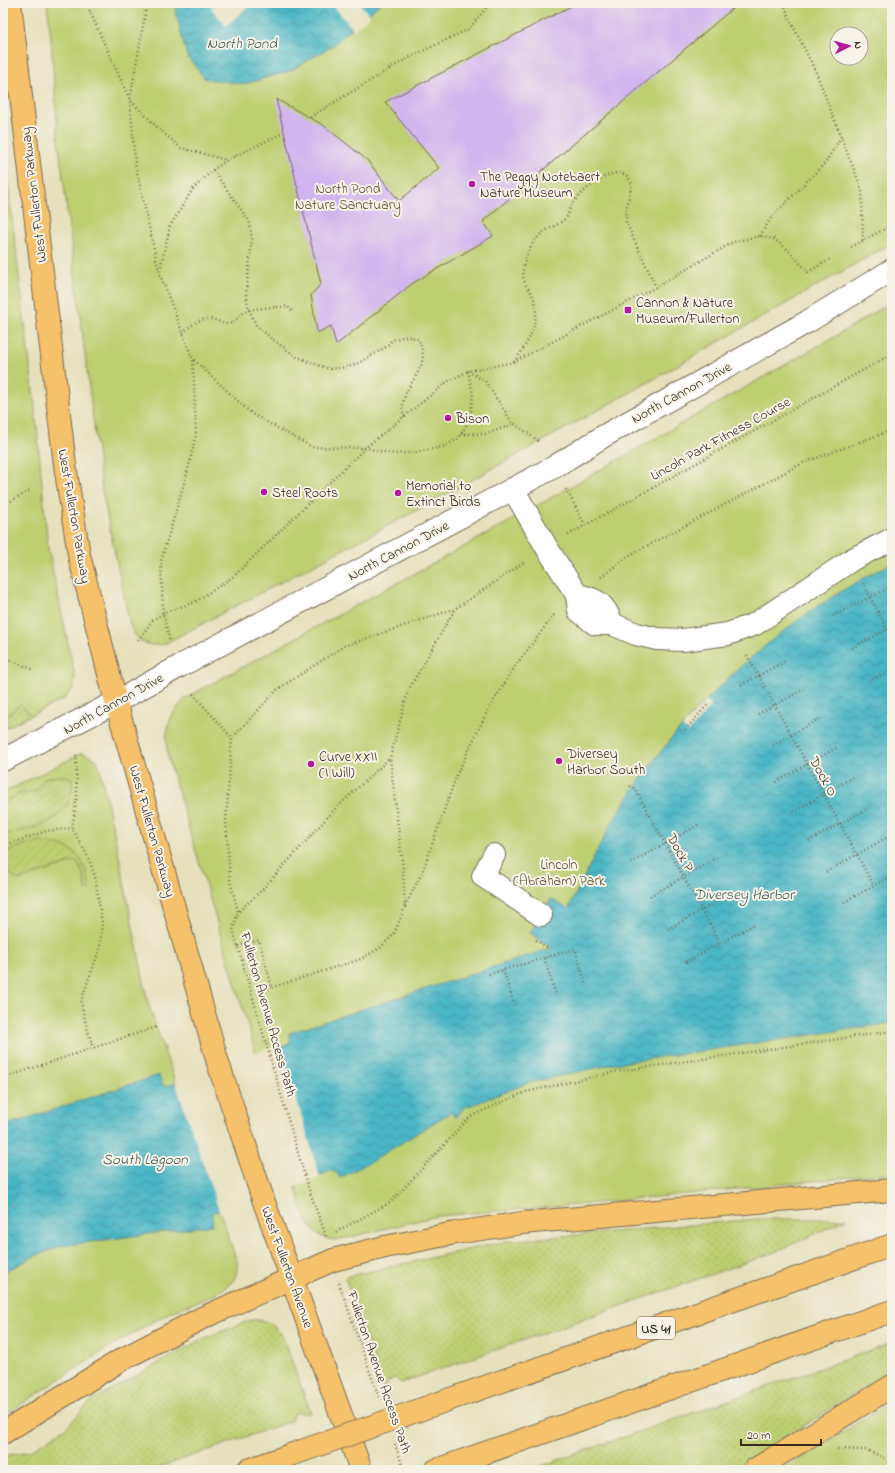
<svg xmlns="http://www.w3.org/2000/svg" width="895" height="1473" font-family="'Indie Flower',sans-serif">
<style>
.grass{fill:url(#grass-dots);stroke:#7c7c48}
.park{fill:#becf72;stroke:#7c7c48;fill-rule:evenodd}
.garden{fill:url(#garden-furrows);stroke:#7c7c48}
.water{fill:url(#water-waves);stroke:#427072}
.pier{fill:#e6e0bc}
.building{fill:#d0b5ee}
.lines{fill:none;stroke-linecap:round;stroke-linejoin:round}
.minor-casing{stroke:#776a55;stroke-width:24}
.major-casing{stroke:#776a55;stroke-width:24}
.highway-casing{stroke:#776a55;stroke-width:24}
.path{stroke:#776a55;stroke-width:2.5;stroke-dasharray:1 3;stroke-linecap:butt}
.minor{stroke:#fff;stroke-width:22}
.major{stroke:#f5c16b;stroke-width:22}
.highway{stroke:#f5c16b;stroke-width:22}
.highway-bridge-casing{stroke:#776a55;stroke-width:24;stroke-linecap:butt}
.highway-bridge{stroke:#f5c16b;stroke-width:22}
.poi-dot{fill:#b5179e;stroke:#f7f3e8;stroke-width:1.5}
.labels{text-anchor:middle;stroke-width:4;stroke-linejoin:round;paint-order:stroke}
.shield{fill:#f7f3e8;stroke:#73665b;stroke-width:1}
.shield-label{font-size:13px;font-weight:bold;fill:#3b2a1e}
.poi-label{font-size:14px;fill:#3b2a1e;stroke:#f7f3e8;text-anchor:start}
.park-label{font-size:14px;fill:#5c5333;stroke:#f7f3e8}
.street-label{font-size:14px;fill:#3b2a1e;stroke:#f7f3e8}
.water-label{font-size:15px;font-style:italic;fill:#405b58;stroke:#f7f3e8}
</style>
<defs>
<pattern id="grass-dots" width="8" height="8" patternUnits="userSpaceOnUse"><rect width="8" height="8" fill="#becf72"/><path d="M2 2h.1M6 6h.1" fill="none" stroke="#a4b262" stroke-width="1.8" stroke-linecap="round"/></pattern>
<pattern id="garden-furrows" width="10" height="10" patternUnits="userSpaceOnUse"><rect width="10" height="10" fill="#becf72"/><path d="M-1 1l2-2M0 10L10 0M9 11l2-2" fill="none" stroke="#a4b262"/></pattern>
<pattern id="water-waves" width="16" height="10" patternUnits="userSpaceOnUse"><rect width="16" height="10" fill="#49b6c5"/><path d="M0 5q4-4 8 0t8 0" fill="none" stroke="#3e949f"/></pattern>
</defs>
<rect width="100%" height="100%" fill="#f7f3e8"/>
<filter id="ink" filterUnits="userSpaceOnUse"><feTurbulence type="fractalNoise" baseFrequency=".025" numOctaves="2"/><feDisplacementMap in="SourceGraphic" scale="8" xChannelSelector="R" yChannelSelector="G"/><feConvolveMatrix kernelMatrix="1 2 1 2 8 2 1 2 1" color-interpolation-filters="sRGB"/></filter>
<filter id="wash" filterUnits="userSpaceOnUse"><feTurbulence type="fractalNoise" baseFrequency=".012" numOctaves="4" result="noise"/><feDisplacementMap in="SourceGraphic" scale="16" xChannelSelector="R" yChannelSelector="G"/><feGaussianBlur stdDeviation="0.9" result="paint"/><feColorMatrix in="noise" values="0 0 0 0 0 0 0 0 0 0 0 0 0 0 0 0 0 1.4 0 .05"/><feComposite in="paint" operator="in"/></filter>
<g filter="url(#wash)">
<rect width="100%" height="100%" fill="#e6e0bc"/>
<!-- grass -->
<g class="grass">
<polygon points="757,1219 847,1219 778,1251 401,1383 395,1378 388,1381 384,1389 345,1277 506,1241"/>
<path d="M 251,1320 C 268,1320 274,1323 283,1338 L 311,1413 C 305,1415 301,1411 293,1414 L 291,1421 L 152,1470 L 3,1470 L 3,1456 L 30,1451 L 66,1428 L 91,1401 L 202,1339 Z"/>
<polygon points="892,1343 892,1370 734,1470 530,1470"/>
</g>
<!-- park -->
<g class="park">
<path d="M 47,3 L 892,3 L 892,243 L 631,392 L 425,506 L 164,644 C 147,648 136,641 130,625 L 102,491 L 58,138 L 51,39 ZM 837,34 L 861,34 L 861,58 L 837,58 Z"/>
<polygon points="3,144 35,407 48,548 75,677 73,688 64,699 3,729"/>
<path d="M 892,302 L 892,1173 L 588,1204 L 437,1216 L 338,1240 C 308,1240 304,1213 297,1191 L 171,768 C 163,740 164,718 187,697 L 489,533 L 834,337 Z"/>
<path d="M 82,753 L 96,759 L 99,765 L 120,861 L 148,1003 L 237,1262 C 237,1269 237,1276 232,1282 C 218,1298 186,1304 167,1314 C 110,1345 57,1381 3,1416 L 3,793 Z"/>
<polygon points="892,1401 892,1470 782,1470"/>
</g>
<!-- garden -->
<g class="garden">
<polygon points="20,704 31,715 3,729 3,720"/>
<path d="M 64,776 L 72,778 C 74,823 38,827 3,835 L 3,802 L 22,793 L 35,791 L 46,777 Z"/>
<path d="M 41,842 C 75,846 84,855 90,889 L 86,890 L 83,873 L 76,861 L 19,880 C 7,874 3,866 3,854 L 26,844 Z"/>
</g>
<!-- water -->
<g class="water">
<polygon points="176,3 381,3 332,46 290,71 245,84 205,79 187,56 176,15"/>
<path d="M 892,563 L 892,1023 L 614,1064 L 528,1083 L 464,1108 L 455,1118 L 451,1112 L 374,1160 L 340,1178 L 336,1172 L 331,1171 L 212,1213 L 213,1225 L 61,1246 L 35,1256 L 3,1273 L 3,1126 L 159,1075 L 162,1084 L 166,1086 L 288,1044 L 291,1039 L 289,1033 L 552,948 L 530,933 L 551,899 L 568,909 C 586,874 602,838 623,805 C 688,703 784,617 892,563 Z"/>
</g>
<!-- pier -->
<g class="pier">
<polygon points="217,3 252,3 226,26 211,8"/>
<polygon points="331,3 359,3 370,16 354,30"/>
<polygon points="706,700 712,705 688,732 682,727"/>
<polygon points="280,1044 320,1178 220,1213 175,1081"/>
</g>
<g id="blocks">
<!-- building -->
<polygon class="building" points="577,3 739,3 483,221 493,236 413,283 336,345 331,326 317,333 311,295 321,284 276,99 323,125 367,160 399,201 439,168 385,102"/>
</g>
</g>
<g filter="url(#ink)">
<use href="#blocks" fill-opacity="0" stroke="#776a55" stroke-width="1"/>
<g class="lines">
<defs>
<g id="minor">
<polyline points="513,489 547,548 577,595 579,611 595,624 612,624 636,634 657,639 683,640 728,634 755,624 853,559 892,539"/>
<path d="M 577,595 C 598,599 605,604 612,624"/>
<polyline points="3,760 116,702 180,666 554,467 604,436 807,322 892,270"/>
<polyline points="494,855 483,876 541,915"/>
</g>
<polyline id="major" points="10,3 65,465 79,555 116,702 218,1063 264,1202 361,1470"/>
<g id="highway">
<polyline points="419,1410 892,1245"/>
<polyline points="3,1433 121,1360 202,1318 333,1260 385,1247 455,1233 522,1223 892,1190"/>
<polyline points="248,1470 293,1454"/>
<polyline points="436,1470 892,1311"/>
<polyline points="754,1470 892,1386"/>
</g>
</defs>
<!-- minor casing -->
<use href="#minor" class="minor-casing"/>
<!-- major casing -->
<use href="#major" class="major-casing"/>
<!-- highway casing -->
<use href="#highway" class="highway-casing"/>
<!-- path -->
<g class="path">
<polyline points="86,3 130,100 159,129 181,148 227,160"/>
<polyline points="147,3 130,100 135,163 159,272 193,360 196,434 188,470 161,561 163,613 170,642"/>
<polyline points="784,3 789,18 815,70 862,190 863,241"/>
<polyline points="310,117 408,58 469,29 490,3"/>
<path d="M 213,170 L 249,221 L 252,239 L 246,294 L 249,310 L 256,325 L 272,339 L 297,357 L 329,369 L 348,367 L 359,363 L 386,347 L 392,340 L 406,336 L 418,339 C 434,368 405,381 403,404 C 402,408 403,413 404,417"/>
<polyline points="760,236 771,218 825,163 841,137"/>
<polyline points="851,247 892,225"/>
<polyline points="160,270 170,226 193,189 213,170 227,160 283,133"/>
<path d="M 183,333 C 192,324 202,316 215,320 C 219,321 223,324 227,324 C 236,323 238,316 244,312 C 252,307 277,308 287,306 L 292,311"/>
<polyline points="194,360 252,414 312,447 365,448 395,454 417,452 443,447 459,438 470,419 473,394 468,371"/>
<path d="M 514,362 C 528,343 543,319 532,294 C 531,292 529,289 527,287 C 522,279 522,270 525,261 C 528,249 535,238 545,231 C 552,227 560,224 566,218 C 569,214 569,208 572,204 C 581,192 612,164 627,176 C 629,178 631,182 632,184 L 626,210 L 626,222 L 656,287"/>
<polyline points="468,371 485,381 512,422 540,442"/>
<polyline points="461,434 486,434 514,424"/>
<polyline points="566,489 585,525"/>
<polyline points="3,503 11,501 29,491"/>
<polyline points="568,535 892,354"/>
<polyline points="601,577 628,556 803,463 892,430"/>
<polyline points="863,583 892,639"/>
<polyline points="833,616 892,586"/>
<polyline points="138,640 153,620 163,613 195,602 234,576 365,448 447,382 468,371 514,362 656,287 733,242 760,236 774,239 787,249 808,272 832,258"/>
<polyline points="852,648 892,627"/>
<polyline points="3,654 10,660"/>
<polyline points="747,655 874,886"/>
<polyline points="3,666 10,660 34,670"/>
<polyline points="869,681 892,668"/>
<polyline points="741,685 787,660"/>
<polyline points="193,694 232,738"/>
<polyline points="886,712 892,709"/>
<polyline points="758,714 804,689"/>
<polyline points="685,730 709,703"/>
<polyline points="773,745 819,719"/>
<polyline points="76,755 77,796 72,828 87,855 95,876 102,923 100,948 81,1001 84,1017 93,1048"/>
<polyline points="776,782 836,748"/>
<polyline points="630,786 635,789 720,943"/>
<polyline points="793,812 853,777"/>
<polyline points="809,841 869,808"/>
<polyline points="3,846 47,831 72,828"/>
<polyline points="631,863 700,824"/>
<polyline points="826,872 886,838"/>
<polyline points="650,896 718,857"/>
<polyline points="844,902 892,876"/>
<polyline points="405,906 422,873 457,774 487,712 516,665 554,615"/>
<polyline points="238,911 230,881 226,820 232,738 278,689 344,646 454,609"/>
<polyline points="668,929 736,891"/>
<polyline points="536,940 547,948"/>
<polyline points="238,946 259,940 272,987"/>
<polyline points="544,958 556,995"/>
<polyline points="686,962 755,924"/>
<polyline points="503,970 515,1007"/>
<polyline points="489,974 575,949 586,986"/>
<polyline points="264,990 361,959 380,948 394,934 405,907 403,869 390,758 408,691 455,609 526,561"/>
<polyline points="3,1078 156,1027"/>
<polyline points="336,1232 391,1202 470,1117 497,1104 526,1092 614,1072 892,1031"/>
<polyline points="326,1236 308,1187 233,930 238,912 261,891 334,810 390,758"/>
<polyline points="339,1283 379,1398"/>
<polyline points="395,1444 404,1470"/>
<polyline points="837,1449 866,1450 884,1458"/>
</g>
<!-- minor -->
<use href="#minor" class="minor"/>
<!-- major -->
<use href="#major" class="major"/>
<!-- highway -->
<use href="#highway" class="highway"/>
<defs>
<polyline id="highway-bridge" points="293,1454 419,1410"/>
</defs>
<!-- highway-bridge casing -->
<use href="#highway-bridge" class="highway-bridge-casing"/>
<!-- highway-bridge -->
<use href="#highway-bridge" class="highway-bridge"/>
</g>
</g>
<!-- markers -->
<g class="poi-dot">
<circle cx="472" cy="184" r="4"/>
<rect x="624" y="306" width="8" height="8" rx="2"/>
<circle cx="448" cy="418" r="4"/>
<circle cx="264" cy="492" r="4"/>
<circle cx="398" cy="493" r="4"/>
<circle cx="559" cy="761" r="4"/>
<circle cx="311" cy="764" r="4"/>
</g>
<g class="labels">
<!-- shield labels -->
<rect class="shield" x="637" y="1317" width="38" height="22" rx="3"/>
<g class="shield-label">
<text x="656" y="1333">US 41</text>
</g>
<!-- poi labels -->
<g class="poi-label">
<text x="480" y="181">The Peggy Notebaert<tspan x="480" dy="16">Nature Museum</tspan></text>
<text x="636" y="307">Cannon &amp; Nature<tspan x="636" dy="16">Museum/Fullerton</tspan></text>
<text x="456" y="423">Bison</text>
<text x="406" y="490">Memorial to<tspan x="406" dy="16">Extinct Birds</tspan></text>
<text x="272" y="497">Steel Roots</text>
<text x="567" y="758">Diversey<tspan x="567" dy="16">Harbor South</tspan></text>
<text x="319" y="761">Curve XXII<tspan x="319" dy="16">(I Will)</tspan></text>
</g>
<!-- park labels -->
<g class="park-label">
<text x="348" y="193">North Pond<tspan x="348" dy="16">Nature Sanctuary</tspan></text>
<text x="559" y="869">Lincoln<tspan x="559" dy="16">(Abraham) Park</tspan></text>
</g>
<!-- street labels -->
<g class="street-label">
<text transform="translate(33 195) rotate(-97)" y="5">West Fullerton Parkway</text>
<text transform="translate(681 392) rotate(-29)" y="5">North Cannon Drive</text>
<text transform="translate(720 438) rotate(-29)" y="5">Lincoln Park Fitness Course</text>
<text transform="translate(75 516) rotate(80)" y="5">West Fullerton Parkway</text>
<text transform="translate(398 550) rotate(-28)" y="5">North Cannon Drive</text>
<text transform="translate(113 703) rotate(-29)" y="5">North Cannon Drive</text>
<text transform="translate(824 776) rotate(61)" y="5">Dock O</text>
<text transform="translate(153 831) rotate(74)" y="5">West Fullerton Parkway</text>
<text transform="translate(681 852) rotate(61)" y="5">Dock P</text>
<text transform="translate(269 1014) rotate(74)" y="5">Fullerton Avenue Access Path</text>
<text transform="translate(288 1267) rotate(70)" y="5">West Fullerton Avenue</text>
<text transform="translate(380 1372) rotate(71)" y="5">Fullerton Avenue Access Path</text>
</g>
<!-- water labels -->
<g class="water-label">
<text x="242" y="48">North Pond</text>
<text x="744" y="899">Diversey Harbor</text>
<text x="145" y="1164">South Lagoon</text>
</g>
</g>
<!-- margin -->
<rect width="895" height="1473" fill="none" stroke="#f7f3e8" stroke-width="16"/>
<!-- north arrow -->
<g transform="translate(849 46) rotate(84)"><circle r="19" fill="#f7f3e8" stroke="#aca397"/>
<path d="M0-3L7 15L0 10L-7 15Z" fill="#b5179e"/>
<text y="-6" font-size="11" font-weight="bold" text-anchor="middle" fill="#3b2a1e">N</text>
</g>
<!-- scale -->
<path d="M741 1439v6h80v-6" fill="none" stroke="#3b2a1e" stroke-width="2"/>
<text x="747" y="1439" font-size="12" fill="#3b2a1e" stroke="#f7f3e8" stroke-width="3" paint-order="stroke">20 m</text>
</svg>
